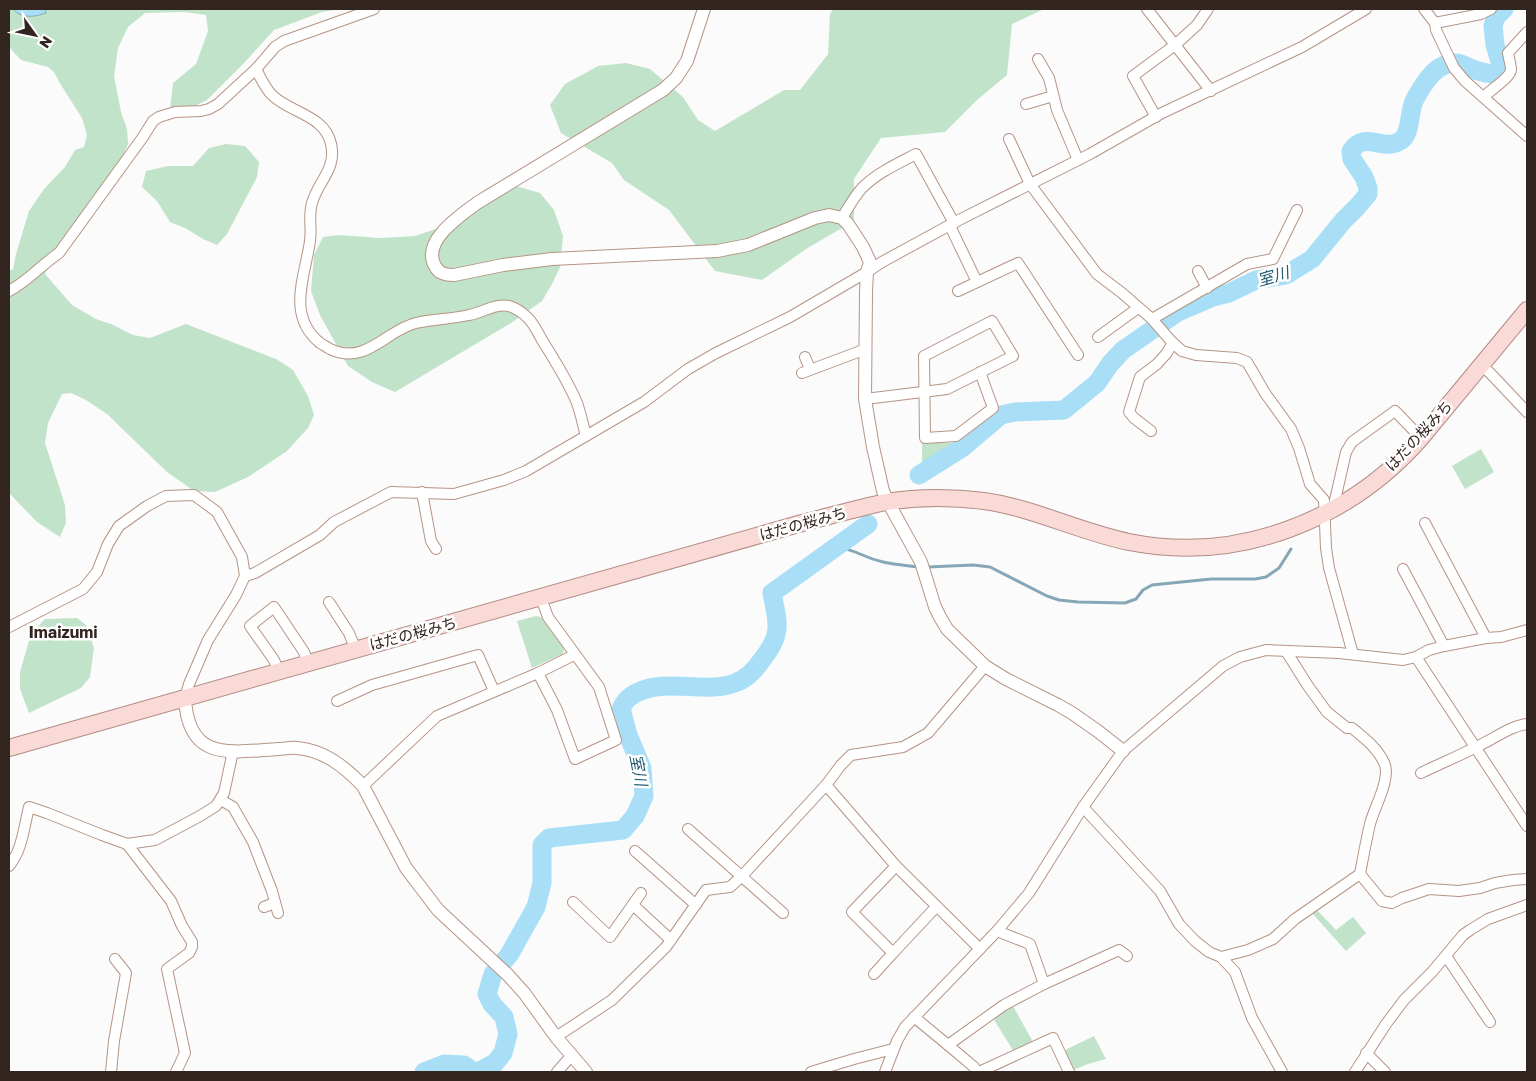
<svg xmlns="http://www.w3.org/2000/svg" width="1536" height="1081" font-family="'Golos Text','Noto Sans JP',sans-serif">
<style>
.green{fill:#c0e3ca}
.water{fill:#a8dff7;stroke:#85a7b6}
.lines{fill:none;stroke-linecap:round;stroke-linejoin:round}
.stream{stroke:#85a7b6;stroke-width:3}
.river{stroke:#a8dff7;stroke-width:19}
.minor-casing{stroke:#b59484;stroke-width:12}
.tertiary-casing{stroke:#b59484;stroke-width:14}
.primary-casing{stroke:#b28b84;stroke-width:18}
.minor{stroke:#fff;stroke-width:10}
.tertiary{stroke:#fff;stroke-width:12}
.primary{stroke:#fadad6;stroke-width:16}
.labels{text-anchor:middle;stroke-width:5;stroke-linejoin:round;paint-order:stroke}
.street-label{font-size:15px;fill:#32251f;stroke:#fff}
.water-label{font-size:16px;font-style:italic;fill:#255d72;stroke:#fff}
.neighbourhood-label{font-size:16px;font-weight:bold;fill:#32251f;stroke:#fff}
</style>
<rect width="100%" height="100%" fill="#fbfbfb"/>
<!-- green -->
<g class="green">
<path d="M 9,9 L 13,9 C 20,18 36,17 46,13 L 45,9 L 340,9 L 322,12 L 274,30 L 245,62 L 207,100 L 193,107 L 170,110 L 173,83 L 196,64 L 208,31 L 206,15 L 184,12 L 145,13 L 128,27 L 118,48 L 114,76 L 121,112 L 127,129 L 128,144 L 104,198 L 89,220 L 68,231 L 45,274 L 72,305 L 96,319 L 111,324 L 133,335 L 150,338 L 186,324 L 276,359 L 293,370 L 308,396 L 314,415 L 308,428 L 287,451 L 248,477 L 215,492 L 194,491 L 167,472 L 107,414 L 86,400 L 71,393 L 62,394 L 48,423 L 45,443 L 65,505 L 66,523 L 60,537 L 37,522 L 9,493 L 9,271 L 13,269 L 16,254 L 29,211 L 44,189 L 65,167 L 75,150 L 84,147 L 87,135 L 82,118 L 61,85 L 54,72 L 48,67 L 21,60 L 9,47 Z"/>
<polygon points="833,9 1044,9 1012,24 1007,75 977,100 945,132 881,138 854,179 854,221 806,249 762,280 715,271 669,210 624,180 612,163 561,133 550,105 565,84 598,66 626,63 650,69 683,97 698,120 715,131 784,90 800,90 828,54 830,14"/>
<polygon points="226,144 245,146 259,162 257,177 227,234 217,245 203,239 185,228 170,222 157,201 142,187 146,171 168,166 193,166 209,148"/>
<polygon points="509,184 540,193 554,210 563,236 560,267 552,284 542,301 511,323 395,392 372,382 348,366 320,315 311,291 314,255 323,237 339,235 380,238 415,236 447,225 487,188"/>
<polygon points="922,443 953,443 924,465 922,463"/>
<polygon points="1481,449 1494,472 1465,489 1452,466"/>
<polygon points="536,616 541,617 564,649 563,654 532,668 517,621"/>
<polygon points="77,618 87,626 94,648 90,677 81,688 29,713 20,689 20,672 31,634 45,619"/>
<polygon points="1317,910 1336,930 1353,917 1366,933 1346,951 1312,913"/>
<polygon points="1013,1006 1033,1042 1014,1052 993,1018"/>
<polygon points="1094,1036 1106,1059 1088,1064 1073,1070 1065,1052 1067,1049"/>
</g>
<!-- water -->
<path class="water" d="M 13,9 L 45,9 L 46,13 C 35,17 21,19 13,9 Z"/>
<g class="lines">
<!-- stream -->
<g class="stream">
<path d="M 838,545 C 846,550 852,550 860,554 C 882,564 894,564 918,567"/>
<polyline points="928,567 973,565 990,567 1047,596 1059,600 1078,602 1125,603 1136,599 1143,590 1152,585 1211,579 1255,579 1266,577 1279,568 1291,549"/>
</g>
<!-- river -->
<g class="river">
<path d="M 919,475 L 962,448 L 1001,415 L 1015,412 L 1064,410 L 1097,383 L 1110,364 L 1123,350 L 1178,312 L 1213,297 L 1229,293 L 1256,280 L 1286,275 L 1312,259 L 1343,221 L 1358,206 L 1368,194 L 1368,188 L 1364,177 L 1352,159 L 1351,151 C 1365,130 1382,152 1400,141 C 1412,135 1408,111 1415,99 C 1424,83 1436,62 1456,63 C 1462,63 1471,69 1478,71 C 1486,73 1491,75 1500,73 L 1501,65 L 1495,45 L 1493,26 L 1496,17 L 1504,9"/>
<polyline points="424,1072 444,1064 464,1065 474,1072"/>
<path d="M 478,1072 L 495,1063 L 503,1053 L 508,1034 L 504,1017 L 492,1004 L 487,994 L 493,974 L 509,955 L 536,907 L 542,883 L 542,845 L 549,838 L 623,830 L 635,816 L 644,796 L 642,768 L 628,735 L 621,709 C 623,705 626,699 630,697 C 658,675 704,695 735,683 C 746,679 755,670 761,661 C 783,634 778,624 772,593 L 868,524"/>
</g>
<defs>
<g id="minor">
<polyline points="1147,9 1211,91"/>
<polyline points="1424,9 1435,23 1436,30 1454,68 1465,81 1527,136"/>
<polyline points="1435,23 1481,14 1491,9"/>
<polyline points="1038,59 1049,78 1057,110 1078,160"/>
<path d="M 256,69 C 260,77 265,88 272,95 C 290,113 325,115 331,144 C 337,169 318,181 312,203 C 308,216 312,228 310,241 C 305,277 286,315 320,343 C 323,345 327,347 330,349 C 366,366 386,330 416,323 C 433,319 452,319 469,315 C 482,313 495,303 509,306 C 515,308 523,313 528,318 C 534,324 538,333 542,340 C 555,361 568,381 577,403 C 581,414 583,425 586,436"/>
<path d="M 1484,97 C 1490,90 1510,78 1511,70 C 1511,65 1509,59 1508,53 L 1527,32"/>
<polyline points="1026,104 1053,96"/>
<polyline points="1156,117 1133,76 1175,45 1197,25 1208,9"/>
<polyline points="1009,139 1030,184 1097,274 1122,293 1152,319 1171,341 1182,351 1196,355 1237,358 1247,362 1265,393 1291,429 1299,448 1310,484 1324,500 1326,548 1329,568 1353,654"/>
<path d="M 842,218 C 848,208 854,197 862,188 C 877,173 897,164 916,154 L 954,223"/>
<polyline points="950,226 977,282"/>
<polyline points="1198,271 1207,288"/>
<path d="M 9,291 C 27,282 41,265 59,253 L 143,137 L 153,121 L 159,117 L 175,112 L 201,111 L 209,109 L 218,104 L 256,69 L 275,47 L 284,41 L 374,9"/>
<polyline points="958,291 1018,263 1078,355"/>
<polyline points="1152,319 1247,264 1273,259 1297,210"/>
<polyline points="1098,337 1138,308"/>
<polyline points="805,357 810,369"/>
<polyline points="1481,365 1490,373 1527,412"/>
<polyline points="802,373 866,349"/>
<polyline points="865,399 947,389 1013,356 992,321 924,356 925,438 956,436 993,408 980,372"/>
<polyline points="1151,431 1134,418 1129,412 1140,377 1157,364 1166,354 1173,343"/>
<polyline points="422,492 431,541 436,549"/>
<polyline points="1333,509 1346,452 1352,442 1395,411 1421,438"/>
<polyline points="1425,523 1486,638"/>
<polyline points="1403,569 1444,646"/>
<polyline points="245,576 255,573 320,535 334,522 391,492 454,494 504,480 526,471 644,402 688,369 716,353 790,317 867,272 882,262 959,220 1090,154 1162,113 1302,47 1366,9"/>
<polyline points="329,602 349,633 356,650"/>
<polyline points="9,627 83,589 97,572 108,544 119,526 147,506 166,496 194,495 217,512 242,557 245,576 236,595 208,640 189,684 185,698"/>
<polyline points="1416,657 1527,826"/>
<polyline points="279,671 274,660 250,626 274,607 304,652 308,663"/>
<polyline points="538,673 557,710 575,759 616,740 599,687 548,617 541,598"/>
<polyline points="337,701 372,685 478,655 494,691"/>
<path d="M 1421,773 C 1439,764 1457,757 1474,748 C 1491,741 1509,726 1527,724"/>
<polyline points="826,785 896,866 980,949"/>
<polyline points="363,786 437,716 538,673 574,655"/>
<polyline points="221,800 233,807 253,842 272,891 278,913"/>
<polyline points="1083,807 1160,891 1179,924 1195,941 1209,952 1221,957 1235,972 1252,1018 1282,1072"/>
<polyline points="688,829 783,913"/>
<polyline points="127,844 171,901 182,926 192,942 192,947 189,953 167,969 185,1053 176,1072"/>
<polyline points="635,851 696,905"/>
<path d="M 9,866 C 22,851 24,827 29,807 L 47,813 L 102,835 L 127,844 L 155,840 L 200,816 L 216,806 L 224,793 L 233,751"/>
<polyline points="896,866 852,912 893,953 936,907"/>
<polyline points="1360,874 1382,901 1392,903 1402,898 1429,889 1459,891 1480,888 1495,883 1513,880 1527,879"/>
<polyline points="573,902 610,937 641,893"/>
<polyline points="633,905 671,940"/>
<polyline points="264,907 275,903"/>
<polyline points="997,931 1030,944 1044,984"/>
<polyline points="1446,956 1490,1022"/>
<path d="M 1221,957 L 1248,950 L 1273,939 L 1295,919 L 1360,874 C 1363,858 1366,841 1370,824 C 1374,808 1390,781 1385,765 C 1379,749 1364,738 1352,728 L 1347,728 L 1327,712 L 1308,686 L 1286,651"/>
<polyline points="874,974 893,953"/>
<polyline points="914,1017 948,1045 974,1067 977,1072"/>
<polyline points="556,1037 612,1000 666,947 706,890 730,887 742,876 826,785 841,765 851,755 903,747 928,733 985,666"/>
<polyline points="948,1045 1004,1005 1044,984 1119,950 1127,956"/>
<polyline points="1366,1053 1385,1072"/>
<polyline points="111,1072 114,1041 126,973 115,959"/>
<polyline points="557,1072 571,1056"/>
<polyline points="811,1072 854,1059 893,1049"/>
<polyline points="885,1072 897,1041 905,1027 997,931 1029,893 1083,807 1123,751 1223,666 1240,657 1266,650 1339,653 1403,660 1416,657 1429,650 1444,646 1486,638 1501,637 1527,630"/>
<polyline points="979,1072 1053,1038 1069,1072"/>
<polyline points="1355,1072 1386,1024 1404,1000 1432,972 1463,935 1470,930 1488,919 1527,905"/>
</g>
<g id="tertiary">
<path d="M 704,9 L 687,61 L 676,78 L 663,90 L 477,203 C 460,216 421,241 435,266 C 439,274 446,275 454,275 L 503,265 L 552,259 L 717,251 L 748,245 L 815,218 L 829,215 L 842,218 L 848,224 L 863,247 L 870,262 L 867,272 L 866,292 L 865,399 L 873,447 L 883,491 L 888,502 L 921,562 L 935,607 L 940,617 L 947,629 L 985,666 L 1006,679 L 1058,705 L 1072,713 L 1099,732 L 1123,751"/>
<path d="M 185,698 C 188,762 230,752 278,749 C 284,749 291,747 297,748 C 324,750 345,767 363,786 L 406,868 L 438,910 L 508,975 L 525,994 L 556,1037 L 586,1072"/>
</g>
<path id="primary" d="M 9,748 L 802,523 C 830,516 858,508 886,502 C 918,497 952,497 984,501 C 1034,508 1080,532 1129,542 C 1239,564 1349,520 1421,438 L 1527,310"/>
</defs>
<!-- minor casing -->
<use href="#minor" class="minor-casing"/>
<!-- tertiary casing -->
<use href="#tertiary" class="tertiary-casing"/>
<!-- primary casing -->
<use href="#primary" class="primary-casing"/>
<!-- minor -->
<use href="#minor" class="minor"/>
<!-- tertiary -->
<use href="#tertiary" class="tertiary"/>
<!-- primary -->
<use href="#primary" class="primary"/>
</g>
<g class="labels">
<!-- street labels -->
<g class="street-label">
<text transform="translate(1419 436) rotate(-47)" y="5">はだの桜みち</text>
<text transform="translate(803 524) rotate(-15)" y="5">はだの桜みち</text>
<text transform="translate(413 634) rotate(-15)" y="5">はだの桜みち</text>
</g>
<!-- water labels -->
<g class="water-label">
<text transform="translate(1273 276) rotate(-16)" y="6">室川</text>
<text transform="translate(639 770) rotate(79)" y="6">室川</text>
</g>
<!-- neighbourhood labels -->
<g class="neighbourhood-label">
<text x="63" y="638">Imaizumi</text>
</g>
</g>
<!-- border -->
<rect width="1536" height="1081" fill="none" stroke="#32251f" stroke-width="20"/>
<!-- north arrow -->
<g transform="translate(35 35) rotate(123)" stroke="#ffffff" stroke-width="4" paint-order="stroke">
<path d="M0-4L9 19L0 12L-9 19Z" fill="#32251f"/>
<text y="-8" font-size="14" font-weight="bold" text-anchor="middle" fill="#32251f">N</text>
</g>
</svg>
